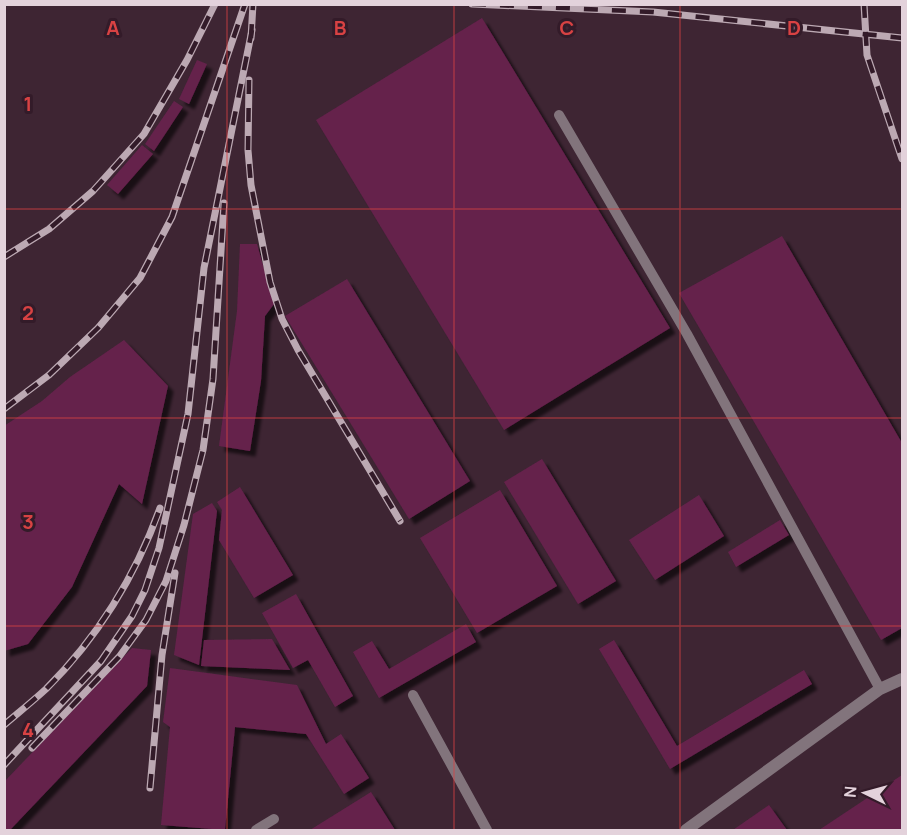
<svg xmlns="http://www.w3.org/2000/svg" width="907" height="835" font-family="Manrope,sans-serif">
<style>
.building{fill:#65214c;filter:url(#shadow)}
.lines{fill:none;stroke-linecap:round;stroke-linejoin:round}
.service{stroke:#82747c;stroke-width:10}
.minor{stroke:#82747c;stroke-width:12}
.rail-casing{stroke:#bca9b3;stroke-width:7}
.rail{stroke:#331b29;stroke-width:4.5;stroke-dasharray:14;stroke-linecap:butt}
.grid{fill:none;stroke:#d84243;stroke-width:1.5;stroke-opacity:0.55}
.grid-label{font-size:20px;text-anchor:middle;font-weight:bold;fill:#d84243;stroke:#331b29;stroke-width:6;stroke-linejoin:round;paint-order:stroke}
</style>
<defs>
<filter id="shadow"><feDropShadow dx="5.5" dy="5.5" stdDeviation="1.5" flood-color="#0009"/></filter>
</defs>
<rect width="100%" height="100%" fill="#3e2533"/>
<!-- building -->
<g class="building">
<polygon points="482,18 670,328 504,430 316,120"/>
<polygon points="197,60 207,64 189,104 179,99"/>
<polygon points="174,101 183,107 154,151 145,144"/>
<polygon points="142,145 153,154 118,194 107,185"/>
<polygon points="782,236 902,443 902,628 881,640 679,293"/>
<polygon points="240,244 257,244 274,304 265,316 261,381 250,451 219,446 237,311"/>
<polygon points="347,279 470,481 409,519 285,316"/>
<polygon points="124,340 168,386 142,504 119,484 72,587 28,644 4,651 4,426 42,401 70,377"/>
<polygon points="542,459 616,581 578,604 504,482"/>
<polygon points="240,487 293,575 254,598 219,540 222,510 217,502"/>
<polygon points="500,490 557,586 477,633 420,538"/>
<polygon points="699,495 724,536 655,580 629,540"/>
<polygon points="212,503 217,511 199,665 174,655 193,514"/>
<polygon points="780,520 789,535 736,567 728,552"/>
<polygon points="296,594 353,696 335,707 308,660 293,668 262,613"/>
<polygon points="466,624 476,642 379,698 353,652 372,641 389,669"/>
<polygon points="272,639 290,670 201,666 204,640"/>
<polygon points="614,640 677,746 804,670 812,684 670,769 599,649"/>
<polygon points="132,648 151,650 147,686 10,830 4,830 4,782"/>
<polygon points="170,668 297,685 326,744 341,734 369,778 344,794 306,734 235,727 225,830 161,825 170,727 163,722"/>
<polygon points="902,775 902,830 819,830"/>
<polygon points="371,792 395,830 310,830"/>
<polygon points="769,805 787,830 733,830"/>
</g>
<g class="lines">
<!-- service -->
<g class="service">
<polyline points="559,115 687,334 880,689"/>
<polyline points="413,695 487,830"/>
<polyline points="256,830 274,819"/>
</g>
<!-- minor -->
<polyline class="minor" points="686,830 880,689 902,679"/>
<defs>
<g id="rail">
<polyline points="472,4 653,12 902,38"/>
<polyline points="864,4 867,55 902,159"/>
<polyline points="251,38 253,4"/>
<polyline points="249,80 248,150 251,185 270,282 282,319 298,350 400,521"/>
<polyline points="4,257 49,229 93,191 144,134 187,60 215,4"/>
<polyline points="4,409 49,375 98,328 140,278 172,217 245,4"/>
<path d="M 4,725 C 18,713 33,701 46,689 C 97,638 136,575 160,508"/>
<polyline points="32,748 119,657 146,620 166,581 184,525 203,450 213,379 224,203"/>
<polyline points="4,765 101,661 132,616 145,590 159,548 188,414 204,268 252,30"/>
<polyline points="150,788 162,655 175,573"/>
</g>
</defs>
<!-- rail casing -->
<use href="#rail" class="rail-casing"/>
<!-- rail -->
<use href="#rail" class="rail"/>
</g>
<!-- grid -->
<path class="grid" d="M 227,4 L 227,830M 454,4 L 454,830M 680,4 L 680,830M 4,209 L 902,209M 4,418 L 902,418M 4,626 L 902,626"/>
<g class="grid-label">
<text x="113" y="35">A</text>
<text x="340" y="35">B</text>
<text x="567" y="35">C</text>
<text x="794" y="35">D</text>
<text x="28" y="111">1</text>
<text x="28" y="320">2</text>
<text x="28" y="529">3</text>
<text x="28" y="737">4</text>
</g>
<!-- border -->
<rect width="907" height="835" fill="none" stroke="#e3d2db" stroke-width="12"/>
<!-- north arrow -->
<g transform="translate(865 793) rotate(275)" stroke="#331b29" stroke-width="4.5" paint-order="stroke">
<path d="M0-4.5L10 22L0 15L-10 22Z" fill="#e3d2db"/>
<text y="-9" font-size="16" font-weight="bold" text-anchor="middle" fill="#e3d2db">N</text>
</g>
</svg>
